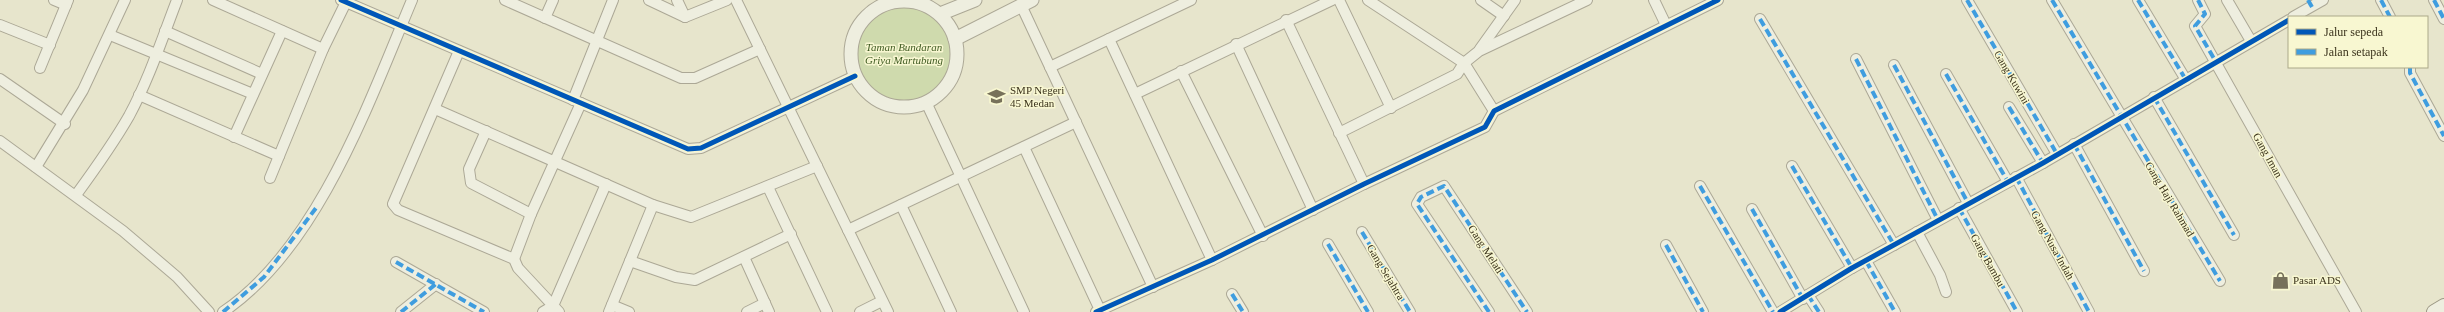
<svg xmlns="http://www.w3.org/2000/svg" width="2444" height="312" font-family="'Times New Roman',serif">
<style>
.green{fill:#cfdaad}
.lines{fill:none;stroke-linecap:round;stroke-linejoin:round}
.minor-casing{stroke:#aca896;stroke-width:12}
.tertiary-casing{stroke:#aca896;stroke-width:15}
.secondary-casing{stroke:#9c9885;stroke-width:16}
.minor{stroke:#eeeedf;stroke-width:10}
.tertiary{stroke:#eeeedf;stroke-width:13}
.secondary{stroke:#eeeedf;stroke-width:14}
.quiet{stroke:#3f9ddf;stroke-width:4;stroke-dasharray:8 4;stroke-linecap:butt}
.cycleway-casing{stroke:#f8f7d1;stroke-width:8}
.cycleway{stroke:#0057b8;stroke-width:5}
.labels{text-anchor:middle;stroke-width:3;stroke-linejoin:round;paint-order:stroke}
.park-label{font-size:11px;font-style:italic;fill:#3e5a21;stroke:#f8f7d1}
.street-label{font-size:11px;fill:#3b331c;stroke:#f8f7d1}
.poi-label{font-size:11px;fill:#3b331c;stroke:#f8f7d1;text-anchor:start}
</style>
<rect width="100%" height="100%" fill="#e7e5cc"/>
<!-- green -->
<circle class="green" cx="904" cy="54" r="53"/>
<g class="lines">
<defs>
<g id="minor">
<polyline points="54,0 66,5"/>
<polyline points="213,0 323,49"/>
<polyline points="341,0 688,149 701,148 855,76"/>
<polyline points="505,0 681,78 695,78 760,49"/>
<polyline points="649,0 685,17 727,0"/>
<polyline points="677,0 685,17"/>
<polyline points="736,0 888,312"/>
<polyline points="1339,0 1391,108"/>
<polyline points="1368,0 1464,63 1494,111"/>
<polyline points="1481,0 1504,16"/>
<polyline points="1654,0 1666,25"/>
<polyline points="1967,0 2057,154"/>
<polyline points="2052,0 2220,281"/>
<polyline points="2138,0 2186,80"/>
<polyline points="2198,0 2205,14 2195,26 2356,312"/>
<polyline points="2227,0 2251,41"/>
<polyline points="2381,0 2390,17"/>
<polyline points="2434,0 2444,19"/>
<polyline points="1021,5 1153,287"/>
<polyline points="2293,17 2323,0"/>
<polyline points="545,18 553,0"/>
<polyline points="1760,19 1894,245"/>
<polyline points="1286,20 1364,184"/>
<polyline points="0,25 50,45"/>
<polyline points="165,31 262,74"/>
<polyline points="110,35 253,94"/>
<polyline points="1109,39 1212,260"/>
<polyline points="1236,44 1313,210"/>
<polyline points="1480,49 1515,0"/>
<polyline points="459,51 393,204 398,210 514,259 518,268 559,312"/>
<polyline points="1856,59 1938,220"/>
<polyline points="1894,65 1968,203"/>
<polyline points="1050,67 1191,0"/>
<polyline points="2410,67 2410,73 2444,136"/>
<polyline points="40,68 68,0"/>
<polyline points="1181,71 1263,236"/>
<polyline points="1946,74 2008,182"/>
<polyline points="0,79 65,124"/>
<polyline points="1135,94 1332,0"/>
<polyline points="139,95 279,156"/>
<polyline points="2154,97 2234,235"/>
<polyline points="573,100 613,0"/>
<polyline points="926,102 1024,312"/>
<polyline points="2009,107 2043,163"/>
<polyline points="435,109 653,205 691,217 817,166"/>
<polyline points="486,131 469,169 471,183 531,214"/>
<polyline points="1339,133 1457,74 1464,63 1479,51 1587,0"/>
<polyline points="234,137 282,31"/>
<polyline points="0,141 123,231 177,277 209,312"/>
<polyline points="2074,144 2144,271"/>
<polyline points="1024,147 1100,310"/>
<polyline points="1792,166 1852,268"/>
<polyline points="36,167 83,90 125,0"/>
<polyline points="2016,177 2089,312"/>
<polyline points="270,178 323,49 347,0"/>
<polyline points="1700,186 1773,312"/>
<polyline points="768,187 827,312"/>
<path d="M 76,195 C 95,169 113,144 129,116 C 149,79 162,39 177,0"/>
<polyline points="901,205 951,312"/>
<polyline points="1959,208 2017,312"/>
<polyline points="1752,209 1803,299"/>
<polyline points="848,230 1076,122"/>
<polyline points="1362,232 1410,312"/>
<polyline points="1917,232 1940,275 1946,292"/>
<polyline points="1328,244 1368,312"/>
<polyline points="1666,245 1703,312"/>
<polyline points="744,257 769,312"/>
<polyline points="514,259 531,214 581,103"/>
<polyline points="630,261 676,277 695,280 791,234"/>
<polyline points="1866,261 1895,312"/>
<polyline points="396,262 484,312"/>
<polyline points="1232,294 1243,312"/>
<polyline points="1808,295 1819,312"/>
<polyline points="612,305 629,312"/>
<path d="M 223,312 C 318,248 369,102 412,0"/>
<polyline points="401,312 436,284"/>
<polyline points="543,312 553,306 606,184"/>
<polyline points="609,312 653,205"/>
<polyline points="747,312 765,303"/>
<polyline points="860,312 882,301"/>
<polyline points="1096,312 1212,260 1364,184 1485,127 1494,111 1718,0"/>
<polyline points="1489,312 1417,204 1421,197 1444,186 1527,312"/>
<polyline points="1780,312 1852,268 2043,163 2289,20"/>
</g>
<g id="tertiary">
<circle cx="904" cy="54" r="53"/>
<polyline points="940,14 975,0"/>
<polyline points="955,39 1032,0"/>
</g>
<polyline id="secondary" points="2434,312 2444,306"/>
</defs>
<!-- minor casing -->
<use href="#minor" class="minor-casing"/>
<!-- tertiary casing -->
<use href="#tertiary" class="tertiary-casing"/>
<!-- secondary casing -->
<use href="#secondary" class="secondary-casing"/>
<!-- minor -->
<use href="#minor" class="minor"/>
<!-- tertiary -->
<use href="#tertiary" class="tertiary"/>
<!-- secondary -->
<use href="#secondary" class="secondary"/>
<!-- quiet -->
<g class="quiet">
<polyline points="1967,0 2057,154"/>
<polyline points="2052,0 2220,281"/>
<polyline points="2138,0 2186,80"/>
<polyline points="2198,0 2205,14 2195,26 2216,62"/>
<polyline points="2308,0 2312,7"/>
<polyline points="2381,0 2390,17"/>
<polyline points="2434,0 2444,19"/>
<polyline points="1760,19 1894,245"/>
<polyline points="1856,59 1938,220"/>
<polyline points="1894,65 1968,203"/>
<polyline points="2410,67 2410,73 2444,136"/>
<polyline points="1946,74 2008,182"/>
<polyline points="2154,97 2234,235"/>
<polyline points="2009,107 2043,163"/>
<polyline points="2074,144 2144,271"/>
<polyline points="1792,166 1852,268"/>
<polyline points="2016,177 2089,312"/>
<polyline points="1700,186 1773,312"/>
<polyline points="1959,208 2017,312"/>
<polyline points="1752,209 1803,299"/>
<polyline points="1362,232 1410,312"/>
<polyline points="1328,244 1368,312"/>
<polyline points="1666,245 1703,312"/>
<polyline points="1866,261 1895,312"/>
<polyline points="396,262 484,312"/>
<polyline points="1232,294 1243,312"/>
<polyline points="1808,295 1819,312"/>
<polyline points="223,312 264,277 316,208"/>
<polyline points="401,312 436,284"/>
<polyline points="1489,312 1417,204 1421,197 1444,186 1527,312"/>
</g>
<defs>
<g id="cycleway">
<polyline points="341,0 688,149 701,148 855,76"/>
<polyline points="1096,312 1212,260 1364,184 1485,127 1494,111 1718,0"/>
<polyline points="1780,312 1852,268 2043,163 2289,20"/>
</g>
</defs>
<!-- cycleway casing -->
<use href="#cycleway" class="cycleway-casing"/>
<!-- cycleway -->
<use href="#cycleway" class="cycleway"/>
</g>
<!-- icons -->
<defs>
<symbol id="school-bare" viewBox="-9 -9 18 18"><path d="M0-5L7-2L0 1L-7-2ZM-4 1L0 2.5L4 1V4Q0 6-4 4Z" fill="#77715a" stroke="#f8f7d1" stroke-width="2.5" paint-order="stroke"/></symbol>
<symbol id="shop-bare" viewBox="-9 -9 18 18"><path d="M-5-2.5h2.3a2.7 3.5 0 0 1 5.4 0H5L5.5 6h-11ZM-1.5-2.5h3a1.5 2.3 0 0 0-3 0Z" fill="#77715a" stroke="#f8f7d1" stroke-width="2.5" paint-order="stroke"/></symbol>
</defs>
<g fill-rule="evenodd">
<use href="#school-bare" x="984" y="84" width="25" height="25"/>
<use href="#shop-bare" x="2268" y="268" width="25" height="25"/>
</g>
<g class="labels">
<!-- park labels -->
<g class="park-label">
<text x="904" y="51">Taman Bundaran<tspan x="904" dy="13">Griya Martubung</tspan></text>
</g>
<!-- street labels -->
<g class="street-label">
<text transform="translate(2012 77) rotate(60)" y="4">Gang Kuwini</text>
<text transform="translate(2268 155) rotate(61)" y="4">Gang Iman</text>
<text transform="translate(2170 199) rotate(59)" y="4">Gang Haji Rahmad</text>
<text transform="translate(2053 245) rotate(61)" y="4">Gang Nusa Indah</text>
<text transform="translate(1486 249) rotate(57)" y="4">Gang Melati</text>
<text transform="translate(1988 260) rotate(61)" y="4">Gang Bambu</text>
<text transform="translate(1386 272) rotate(59)" y="4">Gang Sejahtra</text>
</g>
<!-- poi labels -->
<g class="poi-label">
<text x="1010" y="94">SMP Negeri<tspan x="1010" dy="13">45 Medan</tspan></text>
<text x="2293" y="284">Pasar ADS</text>
</g>
</g>
<!-- legend -->
<rect x="2288" y="16" width="140" height="52" fill="#f8f7d1" stroke="#aca989"/>
<rect x="2296" y="29" width="20" height="6" fill="#0057b8" stroke="#aca989"/>
<text x="2324" y="36" font-size="12" fill="#3b331c">Jalur sepeda</text>
<rect x="2296" y="49" width="20" height="6" fill="#3f9ddf" stroke="#aca989"/>
<text x="2324" y="56" font-size="12" fill="#3b331c">Jalan setapak</text>
</svg>
